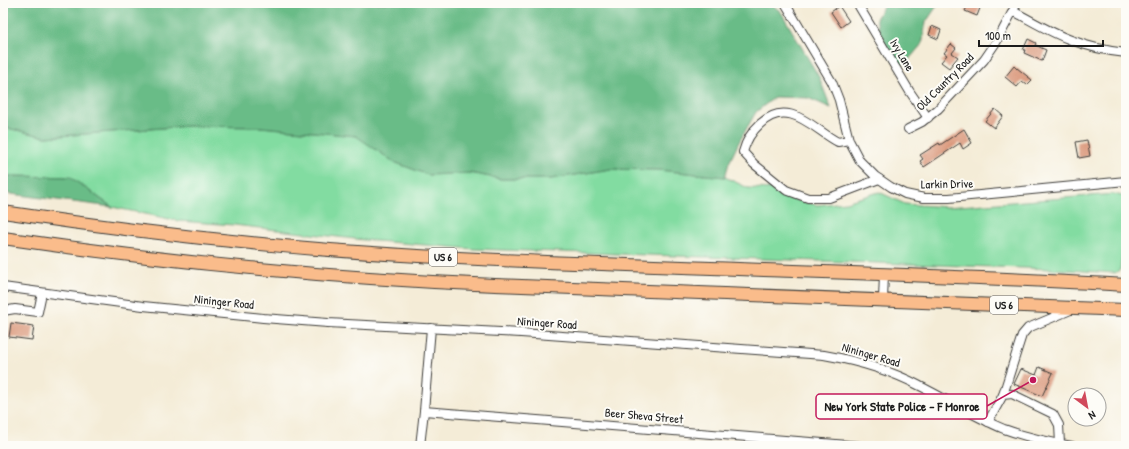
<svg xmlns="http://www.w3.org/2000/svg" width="1129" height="449" font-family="'Patrick Hand',sans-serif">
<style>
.green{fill:#82dca1;stroke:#4f7c5e}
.forest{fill:#69bc87;stroke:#426c52}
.building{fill:#d99477}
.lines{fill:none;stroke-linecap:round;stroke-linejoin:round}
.minor-casing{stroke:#3c3b38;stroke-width:10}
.highway-casing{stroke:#3c3b38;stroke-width:14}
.minor{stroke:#fff;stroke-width:8}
.highway{stroke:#fabc8b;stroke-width:12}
.labels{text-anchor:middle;stroke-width:4;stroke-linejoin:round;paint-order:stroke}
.shield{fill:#fdfcf7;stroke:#605f5e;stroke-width:1}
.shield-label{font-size:11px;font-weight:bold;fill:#1c1c1c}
.street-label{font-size:12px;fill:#1c1c1c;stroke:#fdfcf7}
.leader{fill:none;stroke:#c2185b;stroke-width:1.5}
.callout-dot{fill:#c2185b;stroke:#fdfcf7;stroke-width:1.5}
.callout{fill:#fdfcf7;stroke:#c2185b;stroke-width:1.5}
.callout-label{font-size:13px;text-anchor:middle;font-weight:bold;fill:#1c1c1c}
</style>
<rect width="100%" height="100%" fill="#fdfcf7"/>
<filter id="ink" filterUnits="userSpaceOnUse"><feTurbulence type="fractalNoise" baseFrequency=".025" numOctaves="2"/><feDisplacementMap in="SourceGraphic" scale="8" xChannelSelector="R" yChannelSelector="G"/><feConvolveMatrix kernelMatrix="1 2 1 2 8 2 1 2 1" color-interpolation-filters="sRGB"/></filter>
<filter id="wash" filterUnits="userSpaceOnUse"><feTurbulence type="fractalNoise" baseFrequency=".012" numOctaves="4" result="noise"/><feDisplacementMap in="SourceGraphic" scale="16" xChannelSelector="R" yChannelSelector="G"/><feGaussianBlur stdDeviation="0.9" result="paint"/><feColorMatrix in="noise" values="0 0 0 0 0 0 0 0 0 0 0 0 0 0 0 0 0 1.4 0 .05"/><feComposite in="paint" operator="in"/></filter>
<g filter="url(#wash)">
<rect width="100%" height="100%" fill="#f4ecd7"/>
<!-- green -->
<path class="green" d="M 188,126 L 261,127 L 357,136 L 394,162 L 428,175 L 470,173 L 501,179 L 551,179 L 610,169 L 659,170 L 725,177 L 748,188 L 773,189 L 791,199 L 817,205 L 846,202 L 879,192 L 905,204 L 947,207 L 1115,194 L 1125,197 C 1129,207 1122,257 1120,270 L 1115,273 L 1052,269 L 474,249 L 364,240 L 234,225 L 179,221 L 112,207 L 70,177 L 9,176 L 3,175 L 3,127 L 46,137 Z"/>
<!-- forest -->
<g class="forest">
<polygon points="3,3 770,3 781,12 819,77 831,108 808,98 775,97 756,112 739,142 729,163 725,177 659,170 610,169 551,179 501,179 470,173 428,175 394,162 356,136 261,127 188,126 46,137 3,127"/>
<polygon points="885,3 939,3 926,22 922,44 905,64 895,62 881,36 876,19"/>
<polygon points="3,175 9,176 70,177 112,207 3,193"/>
</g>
<g id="blocks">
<!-- building -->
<g class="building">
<polygon points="969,3 982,3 977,16 965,11"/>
<polygon points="839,6 849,21 841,27 831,12"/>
<polygon points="932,26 941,30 938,39 929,35"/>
<polygon points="1028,39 1036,43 1035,45 1046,50 1042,61 1024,53 1025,50 1023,50"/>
<polygon points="951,44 956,48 952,53 958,57 949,68 941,62 947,55 944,53"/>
<polygon points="1014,66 1017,69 1017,68 1032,80 1027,85 1022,81 1017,87 1005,77"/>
<polygon points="995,109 1003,116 994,128 985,121"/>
<polygon points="964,129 972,143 963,149 960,143 924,167 920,161 923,159 920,155 939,143 940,145"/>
<polygon points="1087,140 1090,156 1079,158 1076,142"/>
<polygon points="11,323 34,326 32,340 9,337"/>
<polygon points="1039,367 1053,373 1042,396 1014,384 1021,369 1036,375"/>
</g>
</g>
</g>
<g filter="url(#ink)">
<use href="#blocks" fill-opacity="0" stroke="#3c3b38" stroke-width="1"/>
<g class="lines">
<defs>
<g id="minor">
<polyline points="785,3 832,82 839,100 849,140 860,161 875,176 891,187 905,194 924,198 949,198 1126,181"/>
<polyline points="857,3 910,92 928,118"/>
<path d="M 1013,11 C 1032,21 1051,33 1071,40 C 1089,47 1107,51 1126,53"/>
<polyline points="908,129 922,122 938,109 984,60 997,41 1017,3"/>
<path d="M 849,140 L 838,142 C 813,129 789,97 760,124 C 751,132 746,141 743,152 L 754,164 L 786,190 L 808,198 L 829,198 L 879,179"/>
<path d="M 3,287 L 143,306 L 263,318 L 328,323 L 521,333 L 824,355 C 858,361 890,370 920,386 C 948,400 975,417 1004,429 C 1026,437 1049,442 1072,446"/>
<polyline points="883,300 884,274"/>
<polyline points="3,311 15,309 38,312 42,293"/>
<polyline points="1003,395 1022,335 1028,328 1073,309"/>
<polyline points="424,411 861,446"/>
<polyline points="988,422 1003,395 1012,394 1053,414 1059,425 1060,444"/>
<polyline points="420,446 424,411 431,328"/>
</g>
<g id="highway">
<path d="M 3,212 C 135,232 269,247 402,255 C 643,269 885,271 1126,285"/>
<path d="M 3,238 C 166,262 330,278 495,285 L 1126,310"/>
</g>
</defs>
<!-- minor casing -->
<use href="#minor" class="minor-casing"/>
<!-- highway casing -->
<use href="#highway" class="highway-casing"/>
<!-- minor -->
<use href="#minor" class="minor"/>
<!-- highway -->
<use href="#highway" class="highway"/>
</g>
</g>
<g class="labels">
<!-- shield labels -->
<g class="shield">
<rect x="429" y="248" width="28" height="18" rx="3"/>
<rect x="990" y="296" width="28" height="18" rx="3"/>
</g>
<g class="shield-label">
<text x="443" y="261">US 6</text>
<text x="1004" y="309">US 6</text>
</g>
<!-- street labels -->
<g class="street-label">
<text transform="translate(902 55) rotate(59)" y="4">Ivy Lane</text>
<text transform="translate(945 82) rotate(-45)" y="4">Old Country Road</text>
<text transform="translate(947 184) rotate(-1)" y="4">Larkin Drive</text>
<text transform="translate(224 302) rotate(6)" y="4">Nininger Road</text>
<text transform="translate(547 323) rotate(4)" y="4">Nininger Road</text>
<text transform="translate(871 355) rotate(16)" y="4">Nininger Road</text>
<text transform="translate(644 416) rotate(5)" y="4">Beer Sheva Street</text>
</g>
</g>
<!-- callouts -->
<path class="leader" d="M1033 380L987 406"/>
<circle class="callout-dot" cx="1033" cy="380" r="4"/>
<rect class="callout" x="816" y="394" width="171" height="25" rx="4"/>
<g class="callout-label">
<text x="902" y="411">New York State Police - F Monroe</text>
</g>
<!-- margin -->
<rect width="1129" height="449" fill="none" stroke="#fdfcf7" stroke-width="16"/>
<!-- north arrow -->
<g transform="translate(1087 407) rotate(148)"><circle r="19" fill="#fdfcf7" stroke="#a3a29f"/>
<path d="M0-3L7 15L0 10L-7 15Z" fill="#d1495b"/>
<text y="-6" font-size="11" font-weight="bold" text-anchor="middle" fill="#1c1c1c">N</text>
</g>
<!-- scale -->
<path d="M979 40v6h124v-6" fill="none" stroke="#1c1c1c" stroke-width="2"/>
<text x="985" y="40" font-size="12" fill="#1c1c1c" stroke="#fdfcf7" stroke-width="3" paint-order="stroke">100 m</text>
</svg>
